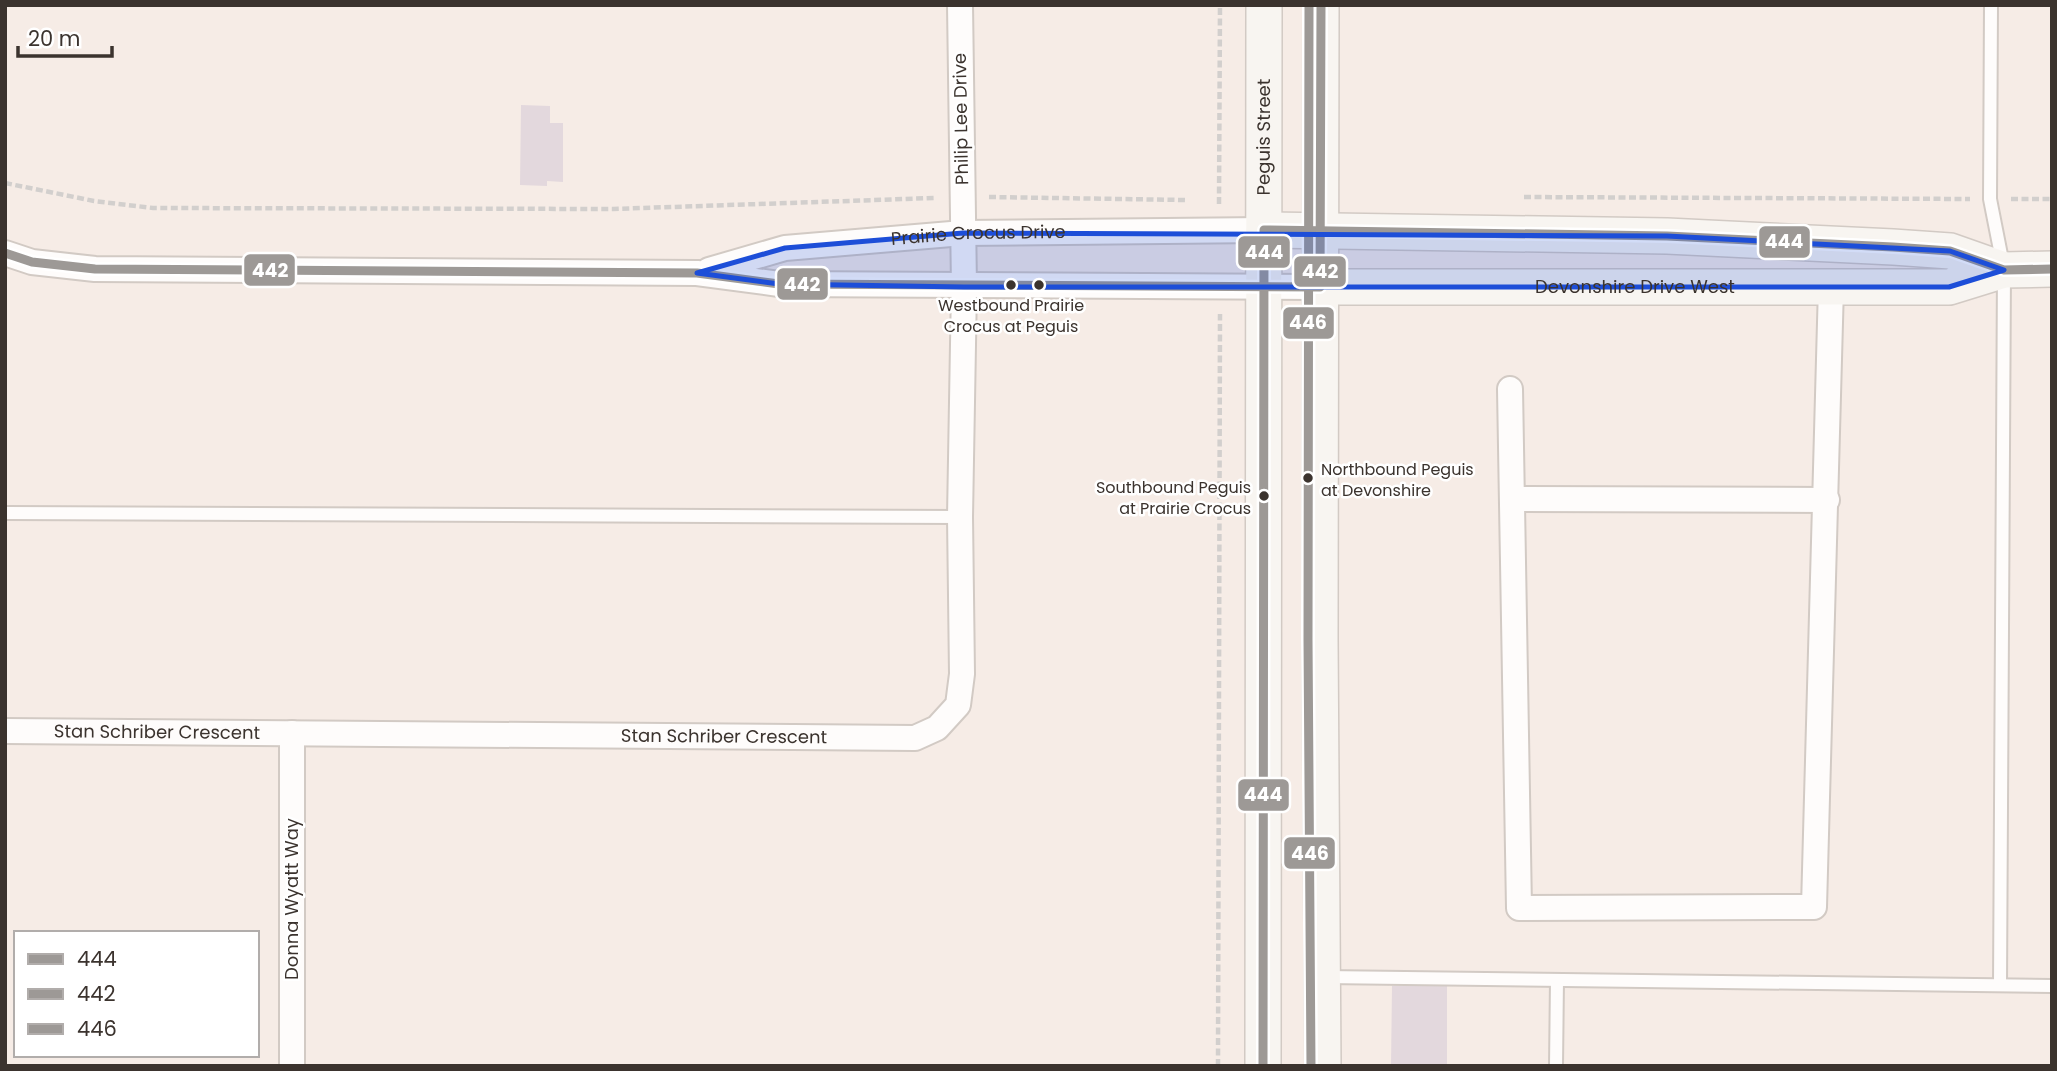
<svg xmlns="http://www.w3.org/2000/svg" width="2057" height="1071" font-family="Poppins,sans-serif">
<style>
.building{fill:#e3d8dd}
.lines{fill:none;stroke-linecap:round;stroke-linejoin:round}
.lane-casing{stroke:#d2cac4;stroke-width:16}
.street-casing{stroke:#d2cac4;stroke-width:28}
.secondary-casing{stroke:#d2cac4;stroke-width:38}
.path{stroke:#d2cfcd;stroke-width:4.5;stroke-dasharray:7 3.5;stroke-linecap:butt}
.lane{stroke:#fefcfb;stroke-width:12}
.street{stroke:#fefcfb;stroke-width:24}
.secondary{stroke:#f8f5f1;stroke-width:35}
.bus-1-casing{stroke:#fff;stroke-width:14}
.bus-2-casing{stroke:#fff;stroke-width:14}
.bus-3-casing{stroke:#fff;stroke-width:14}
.bus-1{stroke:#9d9996;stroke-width:9}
.bus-2{stroke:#9d9996;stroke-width:9}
.bus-3{stroke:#9d9996;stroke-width:9}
.marked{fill:#1d4ed8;fill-opacity:0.2;stroke:#1d4ed8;stroke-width:5;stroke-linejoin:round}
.bus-dot{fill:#3b332e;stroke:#fff;stroke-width:2.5}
.labels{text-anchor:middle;stroke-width:5;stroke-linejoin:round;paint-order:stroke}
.bus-label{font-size:16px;fill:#3b332e;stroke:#fff}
.street-label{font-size:18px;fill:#3b332e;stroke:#fff}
.line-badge{stroke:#fff;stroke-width:2.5}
.badge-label{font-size:19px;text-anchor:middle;font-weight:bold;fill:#fff}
</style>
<rect width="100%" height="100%" fill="#f6ece6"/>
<!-- building -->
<g class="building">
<polygon points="521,105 550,106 550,123 563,123 563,182 547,181 547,186 520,185"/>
<polygon points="1392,986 1447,986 1447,1066 1391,1066"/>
</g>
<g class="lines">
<defs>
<g id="lane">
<polyline points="1991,5 1990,199 2004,270 2000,985"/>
<polyline points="5,513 960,517"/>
<polyline points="1324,977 2052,986"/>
<polyline points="1556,1066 1557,980"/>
</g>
<g id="street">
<polyline points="5,253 32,262 95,269 697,273 779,284 1320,287"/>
<path id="s1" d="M 709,270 L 785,248 L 963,233 L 1264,230"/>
<polyline points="1510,389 1519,908 1814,907 1831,286"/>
<polyline points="1512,499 1827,500"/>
<path id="s2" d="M 5,731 L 915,738 L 937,728 L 958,705 L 962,674 L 960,517 L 964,287 L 960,5"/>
<polyline points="292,733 292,1066"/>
</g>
<g id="secondary">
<polyline points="1321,5 1320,639 1323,1066"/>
<polyline points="1264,230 1667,236 1893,247 1950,251 2004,270"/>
<path id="s3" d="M 1320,287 L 1949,287 L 2004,270 L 2052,269"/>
<path id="s4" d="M 1263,1066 L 1264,5"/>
</g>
</defs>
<!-- lane casing -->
<use href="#lane" class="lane-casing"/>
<!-- street casing -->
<use href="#street" class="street-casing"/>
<!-- secondary casing -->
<use href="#secondary" class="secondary-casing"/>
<!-- path -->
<g class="path">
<polyline points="5,183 94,201 153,208 613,209 934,198"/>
<polyline points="989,197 1186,200"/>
<polyline points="1524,197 1970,199"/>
<polyline points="2011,199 2052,199"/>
<polyline points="1219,204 1220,5"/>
<polyline points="1218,1066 1220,314"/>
</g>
<!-- lane -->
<use href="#lane" class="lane"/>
<!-- street -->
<use href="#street" class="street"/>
<!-- secondary -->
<use href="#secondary" class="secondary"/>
<defs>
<polyline id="bus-1" points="1263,1066 1264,230 1667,236 1893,247 1950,251 2004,270 2052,269"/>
<polyline id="bus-2" points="5,253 32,262 95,269 697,273 779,284 1320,287 1321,5"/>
<polyline id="bus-3" points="1309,5 1308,639 1311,1066"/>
</defs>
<!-- bus-1 casing -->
<use href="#bus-1" class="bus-1-casing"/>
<!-- bus-2 casing -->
<use href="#bus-2" class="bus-2-casing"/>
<!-- bus-3 casing -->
<use href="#bus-3" class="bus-3-casing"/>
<!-- bus-1 -->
<use href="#bus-1" class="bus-1"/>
<!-- bus-2 -->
<use href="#bus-2" class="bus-2"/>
<!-- bus-3 -->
<use href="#bus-3" class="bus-3"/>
</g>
<!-- marked area -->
<path class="marked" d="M 963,233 L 1667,236 L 1950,251 L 2004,270 L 1949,287 L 964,287 L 779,284 L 697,273 L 785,248 Z"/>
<!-- markers -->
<g class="bus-dot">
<circle cx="1011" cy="285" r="6"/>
<circle cx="1039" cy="285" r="6"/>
<circle cx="1308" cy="478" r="6"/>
<circle cx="1264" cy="496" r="6"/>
</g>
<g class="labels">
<!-- bus labels -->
<g class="bus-label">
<text x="1011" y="311">Westbound Prairie<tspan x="1011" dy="21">Crocus at Peguis</tspan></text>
<text x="1321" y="475" text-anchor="start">Northbound Peguis<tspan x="1321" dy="21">at Devonshire</tspan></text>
<text x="1251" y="493" text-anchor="end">Southbound Peguis<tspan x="1251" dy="21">at Prairie Crocus</tspan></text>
</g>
<!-- street labels -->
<g class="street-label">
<text transform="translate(961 119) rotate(-91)" y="6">Philip Lee Drive</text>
<text dy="6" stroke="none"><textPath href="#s4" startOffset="929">Peguis Street</textPath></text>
<text dy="6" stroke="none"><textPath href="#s1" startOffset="273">Prairie Crocus Drive</textPath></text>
<text dy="6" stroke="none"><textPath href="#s3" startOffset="315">Devonshire Drive West</textPath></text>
<text dy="6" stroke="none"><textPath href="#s2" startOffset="152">Stan Schriber Crescent</textPath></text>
<text dy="6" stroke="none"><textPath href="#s2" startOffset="719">Stan Schriber Crescent</textPath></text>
<text transform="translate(292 899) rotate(-90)" y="6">Donna Wyatt Way</text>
</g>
</g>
<g class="line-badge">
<rect x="1758" y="225" width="53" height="34" rx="7" fill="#9d9996"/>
<rect x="1237" y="235" width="54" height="34" rx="7" fill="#9d9996"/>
<rect x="243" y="253" width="53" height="34" rx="7" fill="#9d9996"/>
<rect x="1293" y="255" width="54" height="33" rx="7" fill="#9d9996"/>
<rect x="776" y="267" width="53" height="34" rx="7" fill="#9d9996"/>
<rect x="1282" y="306" width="53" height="34" rx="7" fill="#9d9996"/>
<rect x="1237" y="778" width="53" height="34" rx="7" fill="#9d9996"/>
<rect x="1283" y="836" width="53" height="34" rx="7" fill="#9d9996"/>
</g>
<g class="badge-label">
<text x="1784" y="248">444</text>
<text x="1264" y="259">444</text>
<text x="270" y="277">442</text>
<text x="1320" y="278">442</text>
<text x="802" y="291">442</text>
<text x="1308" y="329">446</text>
<text x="1263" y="801">444</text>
<text x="1310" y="860">446</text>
</g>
<!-- border -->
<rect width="2057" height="1071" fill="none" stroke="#3b332e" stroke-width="14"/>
<!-- legend -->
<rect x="14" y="931" width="245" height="126" fill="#ffffff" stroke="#b1adab" stroke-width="2"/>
<rect x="28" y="954" width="35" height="10" fill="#9d9996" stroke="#b1adab" stroke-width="2"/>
<text x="77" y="966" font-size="21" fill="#3b332e">444</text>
<rect x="28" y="989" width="35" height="10" fill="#9d9996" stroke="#b1adab" stroke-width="2"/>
<text x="77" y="1001" font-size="21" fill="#3b332e">442</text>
<rect x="28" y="1024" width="35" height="10" fill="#9d9996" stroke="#b1adab" stroke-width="2"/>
<text x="77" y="1036" font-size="21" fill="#3b332e">446</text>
<!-- scale -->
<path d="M18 46v10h94v-10" fill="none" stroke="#3b332e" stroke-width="3.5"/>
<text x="28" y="46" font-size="21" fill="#3b332e" stroke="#ffffff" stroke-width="5" paint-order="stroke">20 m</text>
</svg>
